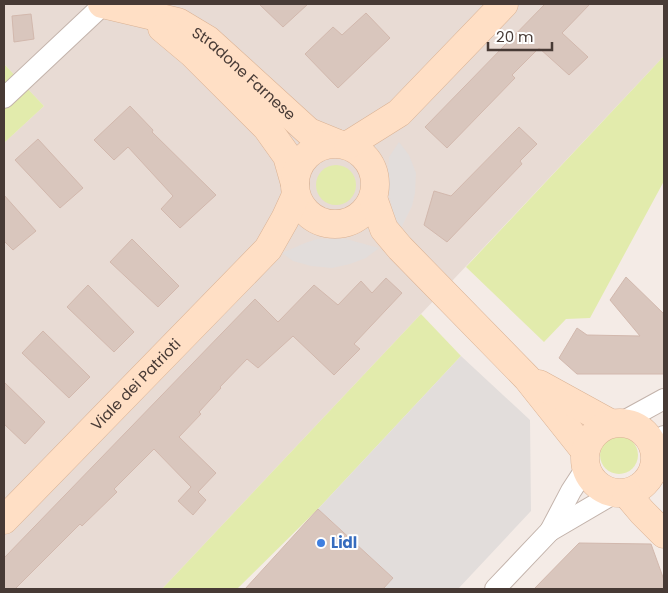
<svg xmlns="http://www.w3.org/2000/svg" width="668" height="593" font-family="Poppins,sans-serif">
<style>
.residential{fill:#e8dbd4}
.green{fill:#e2ebac}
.parking{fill:#e2dddb}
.building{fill:#d9c6bd;stroke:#d2b8ad}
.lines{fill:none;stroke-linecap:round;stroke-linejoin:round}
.street-casing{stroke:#c3b3ab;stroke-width:22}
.secondary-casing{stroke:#dab294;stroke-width:29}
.street{stroke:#fff;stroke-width:20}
.secondary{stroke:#ffdfc5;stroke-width:28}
.shop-dot{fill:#3f7fe0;stroke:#fff;stroke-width:2}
.labels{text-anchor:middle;stroke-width:4;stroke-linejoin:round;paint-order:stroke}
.street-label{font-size:15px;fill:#473a35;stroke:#fff}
.shop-label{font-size:15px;font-weight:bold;fill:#366cbe;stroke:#fff;text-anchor:start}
</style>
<rect width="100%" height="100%" fill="#f4ebe6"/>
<!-- residential -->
<polygon class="residential" points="4,4 664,4 664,56 162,589 4,589 4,143 44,106 4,64"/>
<!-- green -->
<g class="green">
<polygon points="664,56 664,181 590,318 566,319 544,342 466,267"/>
<polygon points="4,64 44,106 4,143"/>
<circle cx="336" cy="185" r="20"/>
<polygon points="421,314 461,356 318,509 237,589 162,589"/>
<circle cx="619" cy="455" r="19"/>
</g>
<!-- parking -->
<g class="parking">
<polygon points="399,142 409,155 416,173 415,193 412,206 401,228 393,216 387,181 389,157"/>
<polygon points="317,239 346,239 379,248 366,258 350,264 332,268 311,266 293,261 282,253 305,243"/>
<polygon points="461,356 530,420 531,511 458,589 383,589 393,578 318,509"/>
</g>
<!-- building -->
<g class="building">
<polygon points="259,4 308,4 283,27"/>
<polygon points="545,4 590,4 562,33 588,57 569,75 539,48 512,75 515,78 447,148 425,127"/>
<polygon points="366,13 390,38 338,88 305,54 333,27 342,35"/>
<polygon points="31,14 34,39 14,42 12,16"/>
<polygon points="130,106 153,130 152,132 216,195 180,228 161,209 173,196 128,147 114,160 94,140"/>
<polygon points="519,127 537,144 520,161 522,164 447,242 424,225 434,191 451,196"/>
<polygon points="38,139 83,188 60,208 15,160"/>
<polygon points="4,195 36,231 13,250 4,241"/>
<polygon points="132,239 179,286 158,307 110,262"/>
<polygon points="626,277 664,314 664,374 577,374 559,358 577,328 587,335 640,336 610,300"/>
<polygon points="386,278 402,293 354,344 360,349 334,375 293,336 258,368 247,359 220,387 221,388 199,412 201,414 179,437 216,473 198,492 206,500 193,515 178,501 191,487 154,449 114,489 117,492 82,526 80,524 15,589 4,589 4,558 255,299 278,322 314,285 338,305 361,281 372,293"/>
<polygon points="88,285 134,332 114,352 67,307"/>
<polygon points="43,331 90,377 69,398 22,353"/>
<polygon points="4,382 45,422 25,444 4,424"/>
<polygon points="318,509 393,578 383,589 245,589"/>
<polygon points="579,543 651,544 664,580 664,589 534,589"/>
</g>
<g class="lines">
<defs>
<g id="street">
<polyline points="4,98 104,4"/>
<polyline points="622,422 664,399"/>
<polyline points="656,453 664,436"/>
<polyline points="550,531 615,493"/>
<polyline points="495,589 550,531 571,491 586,468"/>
</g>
<g id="secondary">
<path id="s1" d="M 102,4 L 178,22 L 208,40 L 309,132 L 336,143"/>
<polyline points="162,28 193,54 267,128 287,156 295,184"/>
<circle cx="335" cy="184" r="40"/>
<polyline points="348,145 399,113 504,4"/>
<polyline points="373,198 384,229 400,248 527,378 585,451"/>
<polyline points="539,384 610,423"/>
<circle cx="620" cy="458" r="35"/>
<polyline points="626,493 642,512 664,534"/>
<path id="s2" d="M 4,520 L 268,249 L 285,219 L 296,195"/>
</g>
</defs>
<!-- street casing -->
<use href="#street" class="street-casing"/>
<!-- secondary casing -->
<use href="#secondary" class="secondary-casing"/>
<!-- street -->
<use href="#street" class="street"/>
<!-- secondary -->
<use href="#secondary" class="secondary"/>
</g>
<!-- markers -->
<circle class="shop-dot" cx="321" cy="543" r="5"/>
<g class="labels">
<!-- street labels -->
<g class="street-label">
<text dy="5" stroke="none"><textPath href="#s1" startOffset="162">Stradone Farnese</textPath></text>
<text dy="5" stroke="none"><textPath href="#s2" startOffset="189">Viale dei Patrioti</textPath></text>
</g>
<!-- shop labels -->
<g class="shop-label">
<text x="331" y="548">Lidl</text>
</g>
</g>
<!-- border -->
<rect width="668" height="593" fill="none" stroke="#473a35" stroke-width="10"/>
<!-- scale -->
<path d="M488 42v8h64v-8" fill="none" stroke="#473a35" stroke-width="2.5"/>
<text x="496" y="42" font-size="15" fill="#473a35" stroke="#ffffff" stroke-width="4" paint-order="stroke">20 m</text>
</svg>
